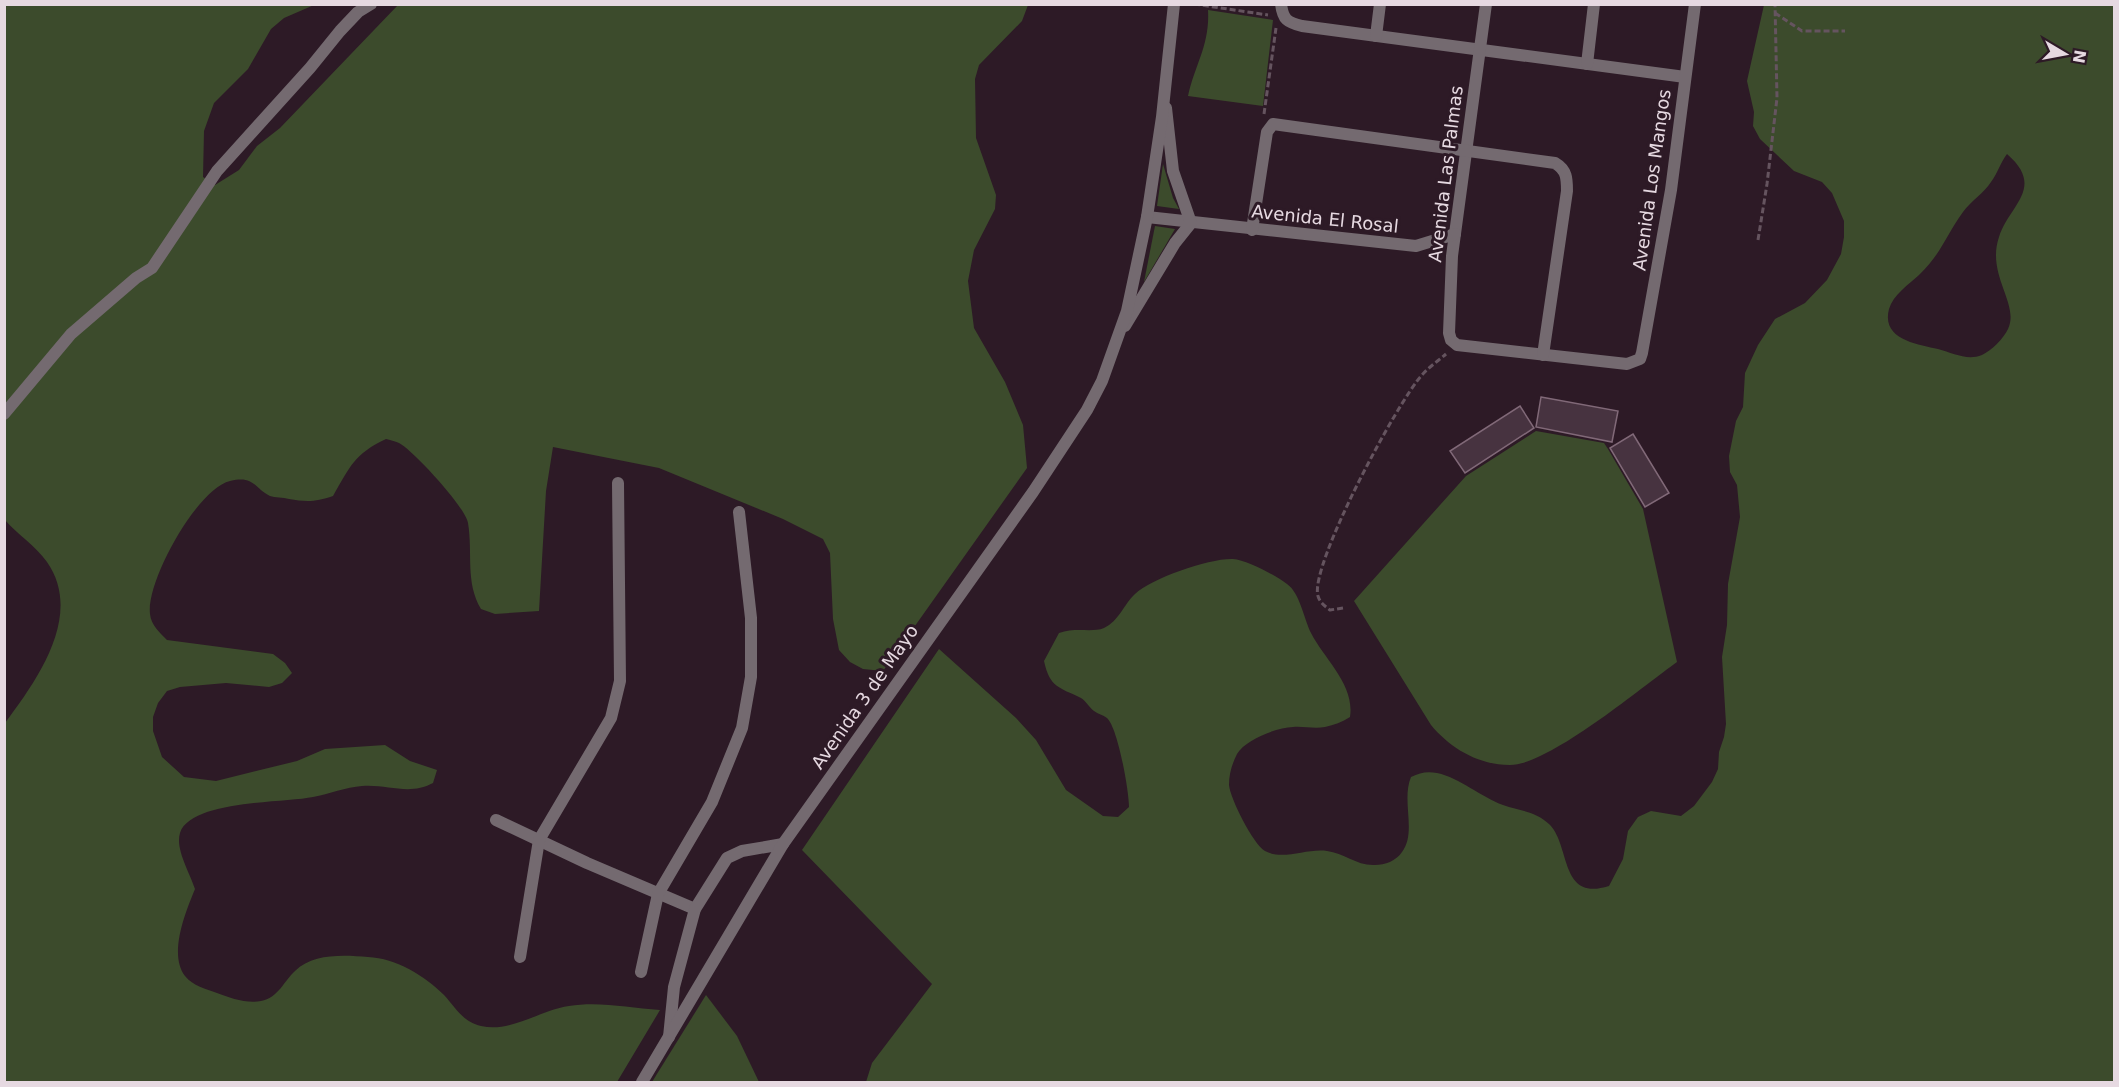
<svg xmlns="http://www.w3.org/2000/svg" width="2119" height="1087" font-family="'DejaVu Sans',sans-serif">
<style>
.green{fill:#3c4b2c;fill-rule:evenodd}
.building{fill:#473340;stroke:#816978;stroke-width:1.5}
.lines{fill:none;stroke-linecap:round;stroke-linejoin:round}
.path{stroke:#65545f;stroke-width:3;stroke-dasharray:6 3;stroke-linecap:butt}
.minor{stroke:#746a70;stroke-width:12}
.tertiary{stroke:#746a70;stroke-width:12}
.labels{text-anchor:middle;stroke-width:6;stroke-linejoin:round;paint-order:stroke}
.street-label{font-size:18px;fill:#e6d9e1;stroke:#2d1a26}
</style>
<rect width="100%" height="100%" fill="#2d1a26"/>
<!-- green -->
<g class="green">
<path d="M 5,5 L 314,5 L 284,18 L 271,29 L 248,69 L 214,103 L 204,131 L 203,177 L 215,185 L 239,170 L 257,146 L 280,128 L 398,5 L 1028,5 L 1022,21 L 979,65 L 975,79 L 976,138 L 996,195 L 995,209 L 974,250 L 968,281 L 974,328 L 1005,382 L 1023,425 L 1027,468 L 883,671 L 863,669 L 850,662 L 839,650 L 833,619 L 830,553 L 823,539 L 783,519 L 659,468 L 553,447 L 546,491 L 539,611 L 495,614 L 481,609 C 465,582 473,553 468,523 C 466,508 413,450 399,443 C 395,441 390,440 386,439 C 354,454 350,467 333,496 C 316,502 306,502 289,499 C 283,497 275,498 270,496 C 254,488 254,475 230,481 C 197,489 146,581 150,614 C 151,625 160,633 167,640 L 273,654 L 285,663 L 292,673 L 282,683 L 269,687 L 226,683 L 180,687 L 167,691 L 158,703 L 153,717 L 153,731 L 162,757 L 184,777 L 216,781 L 297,761 L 325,749 L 385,745 L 410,761 L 437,770 L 433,783 C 409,796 388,784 362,786 C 346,787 329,794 313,797 C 284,803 191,800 180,833 C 175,849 190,873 195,889 C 186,911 168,954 185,976 C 193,986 206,989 217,993 C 230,998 247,1004 261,1001 C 278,998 284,981 295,971 C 313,953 344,955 368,957 C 396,958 425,976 444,995 C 456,1008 463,1022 481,1026 C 511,1033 540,1010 569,1006 C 599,1001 629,1008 660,1010 L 617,1082 L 5,1082 L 5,723 C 37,680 84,615 47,562 C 35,545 18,535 5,520 Z"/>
<path d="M 1764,5 L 2114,5 L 2114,1082 L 866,1082 L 872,1063 L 932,984 L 802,850 L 939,649 L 1016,718 L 1036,740 L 1066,790 L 1103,816 L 1118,817 L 1129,807 C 1129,791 1118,728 1107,718 C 1103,715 1098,714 1094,711 C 1089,707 1086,701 1081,698 C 1059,687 1050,688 1044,661 L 1059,633 C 1076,627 1092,633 1104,628 C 1119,621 1124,604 1135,594 C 1152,578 1210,558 1233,559 C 1247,560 1275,575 1287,584 C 1300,593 1304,619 1311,633 C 1325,660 1355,685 1350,717 C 1342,722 1334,725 1325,727 C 1314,729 1303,726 1293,727 C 1276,728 1246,739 1237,754 C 1232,764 1229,774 1229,785 C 1230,798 1253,844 1265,851 C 1283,861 1307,848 1327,851 C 1344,853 1357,866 1375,865 C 1385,865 1396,861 1402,852 C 1417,832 1401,801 1411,777 C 1420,773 1426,771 1437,773 C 1460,778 1481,797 1503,805 C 1520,811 1535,811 1549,824 C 1571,845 1559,902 1609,886 L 1623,859 L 1628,831 L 1638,817 L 1651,811 L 1681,816 L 1694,806 L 1712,782 L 1718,769 L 1719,752 L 1724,737 L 1726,724 L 1722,657 L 1727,625 L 1728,584 L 1740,517 L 1737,485 L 1730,472 L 1729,456 L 1736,421 L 1743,407 L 1745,373 L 1758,345 L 1775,319 L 1805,303 L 1827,280 L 1841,254 L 1844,237 L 1844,221 L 1832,193 L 1822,182 L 1794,171 L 1760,139 L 1753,126 L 1754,112 L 1747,81 ZM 2007,154 C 2046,188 2009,205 1999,237 C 1986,275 2020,304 2008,329 C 2004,338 1991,351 1982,355 C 1967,361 1953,353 1938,349 C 1918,344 1881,340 1889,309 C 1893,295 1909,284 1919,275 C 1942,253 1946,235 1963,212 C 1971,201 1984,193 1991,182 C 1998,173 2000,163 2007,154 Z"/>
<path d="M 1208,10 L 1273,20 L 1263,106 L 1188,96 C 1195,64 1210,45 1208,10 Z"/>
<polygon points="1163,164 1173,198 1179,209 1157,206"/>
<polygon points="1155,226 1175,229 1144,282"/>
<path d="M 1536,431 L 1604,443 L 1608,449 L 1643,509 L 1677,662 C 1642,687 1549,765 1510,765 C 1478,765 1450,748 1431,725 L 1354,601 L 1466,476 Z"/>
<polygon points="706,995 737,1036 759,1082 652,1082"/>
</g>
<!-- building -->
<g class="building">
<polygon points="1541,397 1618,411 1612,442 1536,427"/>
<polygon points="1520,406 1534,428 1465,473 1450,451"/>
<polygon points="1633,434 1669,493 1645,507 1610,448"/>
</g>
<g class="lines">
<!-- path -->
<g class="path">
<polyline points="1194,4 1268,15"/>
<polyline points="1775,13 1802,31 1845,31"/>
<polyline points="1264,114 1276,28"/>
<polyline points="1758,240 1767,184 1777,98 1775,4"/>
<path d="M 1343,608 L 1330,610 C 1325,606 1320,603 1318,596 C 1309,566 1398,401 1422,375 C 1429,367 1438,361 1446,354"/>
</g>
<!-- minor -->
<g class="minor">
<path d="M 1281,4 C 1283,20 1287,22 1302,26 L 1685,77"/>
<polyline points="1486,4 1452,256 1449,333 1451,340 1457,345 1627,364 1640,359 1642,353 1671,190 1695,4"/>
<polyline points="1376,36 1380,4"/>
<polyline points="1587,64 1594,4"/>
<polyline points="1147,217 1416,246 1455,234"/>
<path d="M 1252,230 L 1267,132 L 1273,124 L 1555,163 C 1567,170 1567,179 1567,191 L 1543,355"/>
<polyline points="1125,326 1175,243 1191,223 1173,171 1166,108"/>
<polyline points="4,414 71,334 136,278 152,268 217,171 310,68 340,31 358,12 371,4"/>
<polyline points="496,820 587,863 695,909"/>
<polyline points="520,957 539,840 611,718 620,681 618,483"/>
<polyline points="641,972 658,894 712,802 742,728 751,677 751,618 739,512"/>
<polyline points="669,1037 674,987 695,909 727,858 742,851 783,844"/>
</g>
<!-- tertiary -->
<polyline class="tertiary" points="642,1082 783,844 1033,492 1087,410 1102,381 1127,311 1147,217 1162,117 1174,4"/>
</g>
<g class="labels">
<!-- street labels -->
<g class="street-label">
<text transform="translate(1446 174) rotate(-83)" y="6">Avenida Las Palmas</text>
<text transform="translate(1652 180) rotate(-82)" y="6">Avenida Los Mangos</text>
<text transform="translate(1325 219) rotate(6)" y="6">Avenida El Rosal</text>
<text transform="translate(865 697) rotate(-55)" y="6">Avenida 3 de Mayo</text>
</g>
</g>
<!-- border -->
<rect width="2119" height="1087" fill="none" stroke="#e6d9e1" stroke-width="12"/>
<!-- north arrow -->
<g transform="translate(2065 54) rotate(100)" stroke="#2d1a26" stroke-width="4.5" paint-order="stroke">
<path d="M0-4.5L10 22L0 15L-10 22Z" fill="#e6d9e1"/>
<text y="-9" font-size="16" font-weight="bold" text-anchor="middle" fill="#e6d9e1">N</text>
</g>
</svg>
